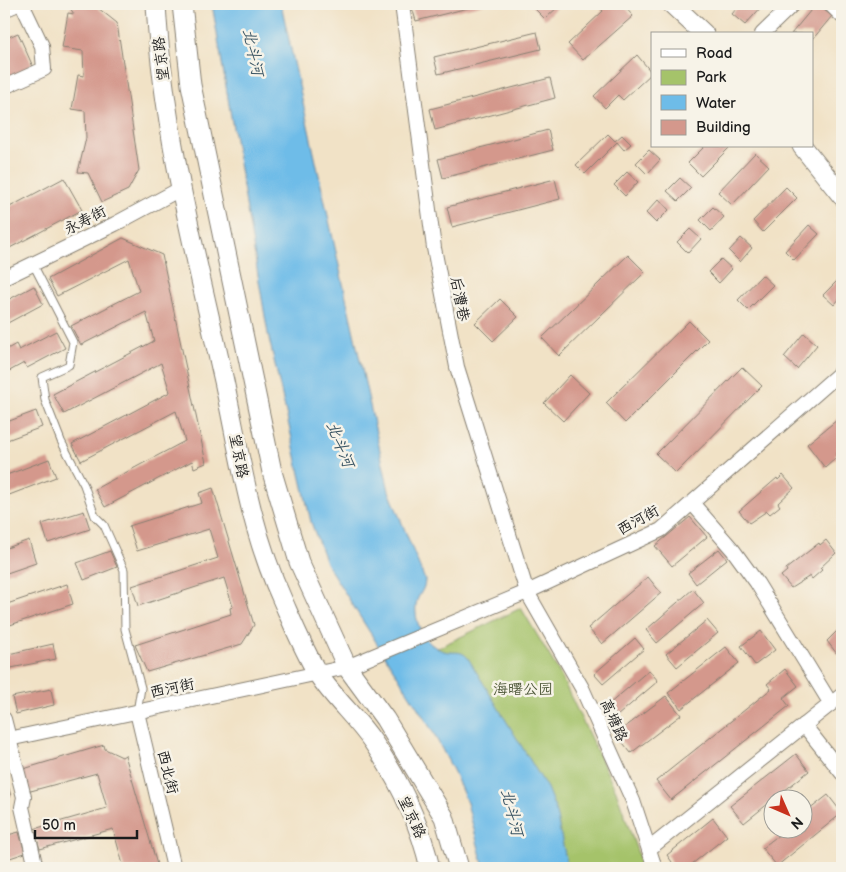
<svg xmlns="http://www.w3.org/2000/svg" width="846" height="872" font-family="'Balsamiq Sans','LXGW WenKai TC',sans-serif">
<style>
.green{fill:#a5c36a;stroke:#607043}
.water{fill:#6ebce8;stroke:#456c82}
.building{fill:#d4988c}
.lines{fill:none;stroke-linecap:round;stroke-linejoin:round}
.service-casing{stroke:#867f71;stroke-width:9}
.minor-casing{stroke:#867f71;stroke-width:16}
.secondary-casing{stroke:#867f71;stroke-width:21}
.service{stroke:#fff;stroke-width:7}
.minor{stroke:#fff;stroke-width:14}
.secondary{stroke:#fff;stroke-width:19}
.labels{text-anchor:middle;stroke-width:5;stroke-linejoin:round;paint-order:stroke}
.street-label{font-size:15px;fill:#1c1c1c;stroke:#f7f3e8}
.park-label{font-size:15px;fill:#4c5637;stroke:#f7f3e8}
.water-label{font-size:16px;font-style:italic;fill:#395463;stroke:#f7f3e8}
</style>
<rect width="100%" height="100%" fill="#f7f3e8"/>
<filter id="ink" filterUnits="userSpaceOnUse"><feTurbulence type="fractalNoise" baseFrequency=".02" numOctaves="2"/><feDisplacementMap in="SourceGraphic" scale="10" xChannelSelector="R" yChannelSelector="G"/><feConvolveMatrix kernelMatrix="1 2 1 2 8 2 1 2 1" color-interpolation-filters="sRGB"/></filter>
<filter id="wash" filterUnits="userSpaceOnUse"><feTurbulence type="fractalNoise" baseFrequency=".0096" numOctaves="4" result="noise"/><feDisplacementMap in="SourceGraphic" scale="20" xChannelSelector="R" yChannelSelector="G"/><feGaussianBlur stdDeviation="1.12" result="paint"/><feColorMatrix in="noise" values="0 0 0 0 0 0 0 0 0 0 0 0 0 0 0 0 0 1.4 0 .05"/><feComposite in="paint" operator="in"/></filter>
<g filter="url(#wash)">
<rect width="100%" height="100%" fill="#f1e2c6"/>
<!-- green -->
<polygon class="green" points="521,608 558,670 616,791 643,868 559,868 429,652"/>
<!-- water -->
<path class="water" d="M 212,4 L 281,4 L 389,491 L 425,580 C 425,591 417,595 416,605 C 414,623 425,646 444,651 C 454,654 461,649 468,658 L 547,788 L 555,808 L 568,868 L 484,868 L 467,803 L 454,772 L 433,732 L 326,563 L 311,522 L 268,334 Z"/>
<g id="blocks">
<!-- building -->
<g class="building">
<polygon points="80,4 93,4 117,23 139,170 128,190 102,202 88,173 78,172 86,138 85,111 72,109 78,75 84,76 83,51 62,48 68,13 74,14 70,8"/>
<polygon points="411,4 484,4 416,21"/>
<polygon points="530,4 561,4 545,19"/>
<polygon points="596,4 622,4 633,16 583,60 568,44 603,11"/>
<polygon points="740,4 764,4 745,25 732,14"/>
<polygon points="816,4 832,16 812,40 812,34 791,34"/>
<polygon points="537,32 541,49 438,74 434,57"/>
<polygon points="18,33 34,69 4,82 4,39"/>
<polygon points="637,55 652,73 623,100 618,95 605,108 594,96"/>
<polygon points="550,78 555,98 435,130 430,109"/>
<polygon points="548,130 553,150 443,178 438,159"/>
<polygon points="608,134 615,141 622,135 631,144 624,150 617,142 585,174 576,165"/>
<polygon points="705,146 731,146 701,176 688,163"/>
<polygon points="649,150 660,160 647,174 636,163"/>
<polygon points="755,153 769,166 732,205 718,192"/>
<polygon points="627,172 638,182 625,196 614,185"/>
<polygon points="64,178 82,210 4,251 4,210"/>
<polygon points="680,178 691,188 678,201 667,191"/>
<polygon points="555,179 560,199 452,227 447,207"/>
<polygon points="786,187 797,198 763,232 753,221"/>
<polygon points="659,199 669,210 656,223 646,213"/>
<polygon points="713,207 724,217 711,231 700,220"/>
<polygon points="809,225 819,234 794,260 785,251"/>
<polygon points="690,229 701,239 688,253 677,242"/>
<polygon points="123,238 162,255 206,463 194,468 192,461 105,507 95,489 185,441 176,411 81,461 72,444 170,392 161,363 64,414 53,394 154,341 146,312 81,345 71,326 139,291 129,259 57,296 48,279"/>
<polygon points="741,238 752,248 740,262 729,251"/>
<polygon points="628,255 645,272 559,356 542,338"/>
<polygon points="721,259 732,269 719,283 708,272"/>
<polygon points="762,275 773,285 748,310 738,300"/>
<polygon points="842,276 842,296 834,305 823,295"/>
<polygon points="34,286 43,304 4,325 4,302"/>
<polygon points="500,299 518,317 493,341 475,323"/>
<polygon points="689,321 708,340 625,423 606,403"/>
<polygon points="56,331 65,348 27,368 24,363 4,374 4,351 16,344 19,350"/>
<polygon points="804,333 817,345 797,369 784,357"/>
<polygon points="742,367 762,386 676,473 656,454"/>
<polygon points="570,375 589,393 563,421 544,403"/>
<polygon points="36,411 42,427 7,440 4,423"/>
<polygon points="842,416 842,449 835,455 837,457 825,468 807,444"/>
<polygon points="49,459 56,477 4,497 4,476"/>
<polygon points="783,475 794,488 778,503 780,506 770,514 767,511 749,523 739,511 777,478 778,480"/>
<polygon points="213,488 254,625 242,644 147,672 135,645 231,614 230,608 233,607 224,578 138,606 132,586 218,558 209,529 137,551 129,526 202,503 199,493"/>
<polygon points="84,511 90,529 48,543 42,524"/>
<polygon points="690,517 707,537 672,566 655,546"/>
<polygon points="29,540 36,563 4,574 4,549"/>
<polygon points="826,540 836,553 820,568 822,570 812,579 810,576 791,588 781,576 787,571 786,569 819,543 820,545"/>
<polygon points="719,549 727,559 696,584 688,573"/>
<polygon points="110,551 117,567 84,580 77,563"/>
<polygon points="648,577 661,593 602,644 588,628"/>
<polygon points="67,584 73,604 4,627 4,605"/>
<polygon points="693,589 704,603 657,643 646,630"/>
<polygon points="707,620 718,633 677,667 666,654"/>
<polygon points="842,626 842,649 837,654 827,641"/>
<polygon points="761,631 775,650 755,665 741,646"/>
<polygon points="635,638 644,649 603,684 594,674"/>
<polygon points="53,644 56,659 6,669 4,655"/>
<polygon points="726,647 739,663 681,709 668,693"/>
<polygon points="785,669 798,686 783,698 789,706 671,800 656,781 771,689 767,684"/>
<polygon points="649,670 658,681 617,716 608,705"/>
<polygon points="51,689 54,705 16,714 12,697"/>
<polygon points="666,696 681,715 631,753 616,734"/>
<polygon points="104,745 105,749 122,757 125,755 158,868 124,868 113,829 40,849 34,829 107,808 97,773 27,792 20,770"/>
<polygon points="796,754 809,771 744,823 730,806"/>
<polygon points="4,772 11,796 4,798"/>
<polygon points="828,795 842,813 777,866 762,848 785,830 804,830 804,814"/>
<polygon points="713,818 727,836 687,868 669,868 672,862 667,855"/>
<polygon points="19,832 25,853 4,860 4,836"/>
</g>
</g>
</g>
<g filter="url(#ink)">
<use href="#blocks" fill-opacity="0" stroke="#867f71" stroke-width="1"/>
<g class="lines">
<defs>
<polyline id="service" points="33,264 73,342 69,365 42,377 45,400 61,441 84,485 95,516 104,525 124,570 125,629 141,688 137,712"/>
<g id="minor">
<polyline points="402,4 434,248 457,367 527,592 582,688 633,801 655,868"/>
<polyline points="830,4 842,16"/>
<polyline points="4,10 18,4"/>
<polyline points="762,34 793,4"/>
<polyline points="4,87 44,69 42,46 22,4"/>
<polyline points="4,278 115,224 180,189"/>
<polyline points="692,503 733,550 757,583 831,704"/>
<polyline points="137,712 174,868"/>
<polyline points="4,719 24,797 22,807 36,868"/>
<polyline points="804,725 842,773"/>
<polyline points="4,740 347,667 527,592 661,530 842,371"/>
<polyline points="649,849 842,695"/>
</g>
<g id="secondary">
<path d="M 156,4 C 163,132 196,256 224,381 C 240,455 250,529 282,599 C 293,624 304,651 318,674 C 334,699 357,718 373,742 C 399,780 420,824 430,868"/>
<polyline points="182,4 191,85 272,472 299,562 347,667 385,719 444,817 459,868"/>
<polyline points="672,4 704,34"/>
<polyline points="802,146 842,196"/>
</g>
</defs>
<!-- service casing -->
<use href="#service" class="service-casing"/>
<!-- minor casing -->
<use href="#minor" class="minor-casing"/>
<!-- secondary casing -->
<use href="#secondary" class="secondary-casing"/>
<!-- service -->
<use href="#service" class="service"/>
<!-- minor -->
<use href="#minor" class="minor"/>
<!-- secondary -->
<use href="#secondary" class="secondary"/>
</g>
</g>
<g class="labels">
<!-- street labels -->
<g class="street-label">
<text transform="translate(161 59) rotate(-97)" y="5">望京路</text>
<text transform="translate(85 220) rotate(-27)" y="5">永寿街</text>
<text transform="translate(460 299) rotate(79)" y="5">后漕巷</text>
<text transform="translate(239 456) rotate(79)" y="5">望京路</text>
<text transform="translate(638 520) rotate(-29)" y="5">西河街</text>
<text transform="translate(172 688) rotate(-12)" y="5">西河街</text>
<text transform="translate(614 720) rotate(66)" y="5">高塘路</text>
<text transform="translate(168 772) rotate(76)" y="5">西北街</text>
<text transform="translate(412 817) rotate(65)" y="5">望京路</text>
</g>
<!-- park labels -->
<g class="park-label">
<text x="523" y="694">海曙公园</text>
</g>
<!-- water labels -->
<g class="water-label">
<text transform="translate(254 52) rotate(78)" y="6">北斗河</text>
<text transform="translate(341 444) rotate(68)" y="6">北斗河</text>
<text transform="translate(513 812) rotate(76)" y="6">北斗河</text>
</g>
</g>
<!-- margin -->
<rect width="846" height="872" fill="none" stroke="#f7f3e8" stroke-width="20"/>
<!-- legend -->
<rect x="651" y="32" width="162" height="115" fill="#f7f3e8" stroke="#9f9d96"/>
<rect x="661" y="49" width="25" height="8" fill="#ffffff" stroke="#9f9d96"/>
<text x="696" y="58" font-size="15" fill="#1c1c1c">Road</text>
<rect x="661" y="70" width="25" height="15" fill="#a5c36a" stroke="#9f9d96"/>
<text x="696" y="82" font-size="15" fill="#1c1c1c">Park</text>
<rect x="661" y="95" width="25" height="15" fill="#6ebce8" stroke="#9f9d96"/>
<text x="696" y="108" font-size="15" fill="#1c1c1c">Water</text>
<rect x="661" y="120" width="25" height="15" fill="#d4988c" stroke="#9f9d96"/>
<text x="696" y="132" font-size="15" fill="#1c1c1c">Building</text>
<!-- north arrow -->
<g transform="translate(788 814) rotate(135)"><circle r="24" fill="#f7f3e8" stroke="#9f9d96"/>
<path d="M0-4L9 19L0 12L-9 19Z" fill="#c8321e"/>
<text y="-8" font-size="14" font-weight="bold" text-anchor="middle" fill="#1c1c1c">N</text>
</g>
<!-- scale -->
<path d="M35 830v8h102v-8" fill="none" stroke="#1c1c1c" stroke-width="2.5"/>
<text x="42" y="830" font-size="15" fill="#1c1c1c" stroke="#f7f3e8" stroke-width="4" paint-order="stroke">50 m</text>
</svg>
